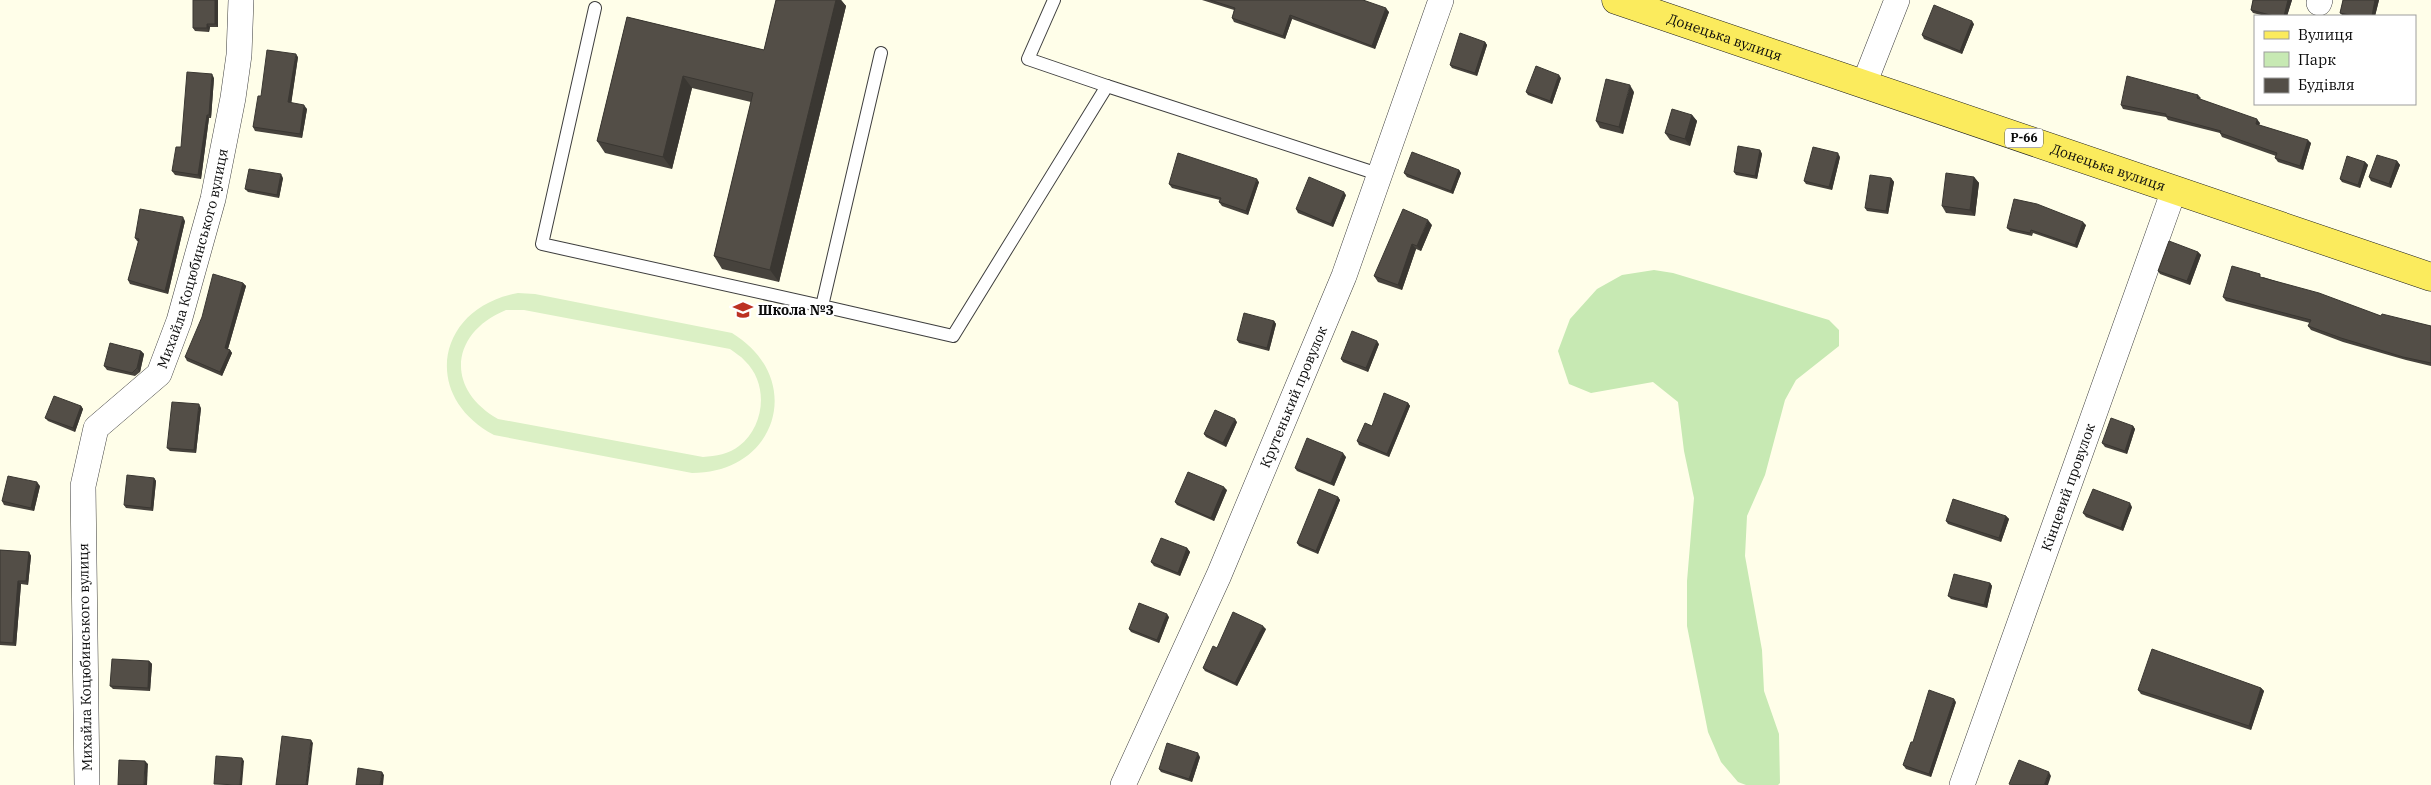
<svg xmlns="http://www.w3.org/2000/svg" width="2431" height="785" font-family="'IBM Plex Serif',serif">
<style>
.green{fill:#c7e9b3}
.pitch{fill:#dbf0c5;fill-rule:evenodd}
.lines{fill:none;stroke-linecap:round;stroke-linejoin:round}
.service-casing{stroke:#3e3e3e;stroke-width:14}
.minor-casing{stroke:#3e3e3e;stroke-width:26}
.primary-casing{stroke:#1c1c1c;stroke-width:29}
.service{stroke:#fff;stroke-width:12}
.minor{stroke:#fff;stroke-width:25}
.primary{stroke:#fbeb5d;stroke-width:28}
.wall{fill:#47433d}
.shaded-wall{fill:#3a3732}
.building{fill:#534e47;stroke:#3a3732}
.labels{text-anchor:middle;stroke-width:5;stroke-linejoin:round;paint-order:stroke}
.shield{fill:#fff;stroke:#545454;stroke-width:1}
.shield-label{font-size:12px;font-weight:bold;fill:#0b0b0b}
.street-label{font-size:14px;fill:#0b0b0b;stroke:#fff}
.poi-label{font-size:14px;font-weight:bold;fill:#0b0b0b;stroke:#fff;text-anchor:start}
</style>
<rect width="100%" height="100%" fill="#fffee9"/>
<!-- green -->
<polygon class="green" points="1654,270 1673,273 1829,320 1839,330 1839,346 1796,380 1785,400 1765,475 1747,516 1745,556 1762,650 1764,691 1779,734 1780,783 1778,785 1746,785 1738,782 1721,762 1708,732 1687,626 1687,581 1694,498 1684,451 1678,402 1653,382 1591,393 1569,384 1558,351 1570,319 1597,289 1622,275"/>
<!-- pitch -->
<path class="pitch" d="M 518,293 L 535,294 L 732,333 C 806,378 778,473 692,473 L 494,435 C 420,396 437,307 518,293 ZM 506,310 L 524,310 L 730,349 C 735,353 741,356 745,361 C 769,384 765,426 739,446 C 729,454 716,456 703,457 L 498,419 C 445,389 450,333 506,310 Z"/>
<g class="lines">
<defs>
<g id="service">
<polyline points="1054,0 1028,59 1107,86"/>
<polyline points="595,8 542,244 822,306"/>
<polyline points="881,53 822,306 953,336 1107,86 1378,174"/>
</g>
<g id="minor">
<polyline points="2319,3 2320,0"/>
<polyline points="1864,84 1897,0"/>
<path id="s1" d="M 87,785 L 83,486 L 96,428 L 159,374 L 179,321 L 213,199 L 233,98 L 239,55 L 241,0"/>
<path id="s2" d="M 1123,785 L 1219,575 L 1344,276 L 1441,0"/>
<path id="s3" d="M 1962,785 L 2174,190"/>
</g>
<g id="primary">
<path id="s4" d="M 1616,0 L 2431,277"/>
</g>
</defs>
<!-- service casing -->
<use href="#service" class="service-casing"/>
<!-- minor casing -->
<use href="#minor" class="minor-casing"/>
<!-- primary casing -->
<use href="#primary" class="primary-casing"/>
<!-- service -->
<use href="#service" class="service"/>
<!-- minor -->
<use href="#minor" class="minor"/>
<!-- primary -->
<use href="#primary" class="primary"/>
</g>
<!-- wall -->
<g class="wall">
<polygon points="218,0 218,27 210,27 209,32 195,31 193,28"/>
<polygon points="776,0 841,0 846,6 779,282 722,269 714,256 751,102 692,88 672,169 605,153 597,141 627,17 764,50"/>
<polygon points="1202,0 1363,0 1389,12 1375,49 1292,19 1285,39 1234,22 1232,18 1234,10"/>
<polygon points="2253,0 2292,0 2287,16 2265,16 2253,13 2251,10"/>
<polygon points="2343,0 2379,0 2375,16 2343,16 2340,13"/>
<polygon points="1974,24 1962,54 1924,39 1922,35"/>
<polygon points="1485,42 1487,45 1477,76 1452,68 1450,65"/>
<polygon points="298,57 291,103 307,109 302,138 255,131 253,127 261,96"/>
<polygon points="214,78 211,118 209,118 201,179 175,175 172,171 181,147"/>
<polygon points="1561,78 1552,104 1528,95 1526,92"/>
<polygon points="1634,92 1623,134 1600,128 1596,121"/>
<polygon points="2198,95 2201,98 2200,99 2260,123 2259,125 2311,143 2303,170 2278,162 2275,158 2276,156 2222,137 2220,133 2168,120 2166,117 2123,109 2121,105"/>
<polygon points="1692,115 1697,121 1690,146 1670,140 1665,133"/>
<polygon points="1760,150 1762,154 1757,179 1736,175 1734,172"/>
<polygon points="1840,157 1832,190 1806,184 1804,181"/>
<polygon points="2397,161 2400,165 2391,188 2371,181 2369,177"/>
<polygon points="2365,162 2368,165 2360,188 2342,182 2340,179"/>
<polygon points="1459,170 1461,173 1453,194 1407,177 1404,173"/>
<polygon points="1974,177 1979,183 1975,216 1946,213 1942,206"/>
<polygon points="283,178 279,198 248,192 245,189"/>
<polygon points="1891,178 1894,182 1888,214 1867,211 1865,208"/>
<polygon points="1259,182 1248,215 1222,206 1219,202 1220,200 1172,188 1169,184"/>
<polygon points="1346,195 1333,227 1298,213 1296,209"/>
<polygon points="185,221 168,294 130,284 128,280 139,242 137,241 135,238"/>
<polygon points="1432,225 1421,251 1416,249 1402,290 1378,282 1374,276"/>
<polygon points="2086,225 2077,248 2033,233 2032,236 2010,231 2007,228"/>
<polygon points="2198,252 2201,255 2190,285 2160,274 2158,271"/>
<polygon points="2263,277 2381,316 2431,326 2431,366 2406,360 2343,342 2311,330 2308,326 2310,323 2226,301 2223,297"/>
<polygon points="243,283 246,286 228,349 230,350 232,353 222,376 187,361 185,357"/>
<polygon points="1274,321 1276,324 1269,351 1239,343 1237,340"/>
<polygon points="1379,344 1368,372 1343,362 1341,359"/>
<polygon points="141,351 144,354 140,372 135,376 107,370 104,366"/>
<polygon points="1408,403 1410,406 1389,457 1359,445 1357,441 1372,426"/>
<polygon points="81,406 83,409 75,432 48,421 45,418"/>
<polygon points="201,408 196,453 170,451 167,448"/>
<polygon points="1237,422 1226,447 1206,437 1204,434"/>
<polygon points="2133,426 2135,429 2127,454 2105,447 2102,443"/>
<polygon points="1346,457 1334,486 1297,471 1295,468"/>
<polygon points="154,478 156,481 153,511 126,508 124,505"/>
<polygon points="40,486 34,511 4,505 2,501"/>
<polygon points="1227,490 1214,521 1177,505 1175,502"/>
<polygon points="1338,497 1340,500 1318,554 1299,546 1297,543"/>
<polygon points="2132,507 2123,531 2086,517 2083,513"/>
<polygon points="2006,516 2009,519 2001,542 1948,524 1946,521"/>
<polygon points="1187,548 1190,552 1180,576 1154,566 1151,562"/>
<polygon points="0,550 29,552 31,556 28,585 21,584 16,646 0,645"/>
<polygon points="1990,583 1992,586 1987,608 1951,599 1948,596"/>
<polygon points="1169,617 1159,643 1131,632 1129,629"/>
<polygon points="1266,629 1237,686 1205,671 1203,668 1217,648"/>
<polygon points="149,661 152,664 150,691 113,689 110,686"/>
<polygon points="2261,688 2264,691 2251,730 2141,694 2138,690"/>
<polygon points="1956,702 1931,777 1906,769 1903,765"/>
<polygon points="1200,757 1192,782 1161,772 1159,769"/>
</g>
<!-- shaded-wall -->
<g class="shaded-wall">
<polygon points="215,0 218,0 218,27 215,24"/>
<polygon points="836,0 841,0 846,6 779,282 770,270"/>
<polygon points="2288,0 2292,0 2287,16 2284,16"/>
<polygon points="2375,0 2379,0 2375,16 2372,16"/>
<polygon points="1386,8 1389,12 1375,49 1372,46"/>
<polygon points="1290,15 1292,19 1285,39 1283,36"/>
<polygon points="1972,21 1974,24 1962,54 1960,51"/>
<polygon points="207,24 210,27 209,32 207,28"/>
<polygon points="1485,42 1487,45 1477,76 1475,73"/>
<polygon points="296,54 298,57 291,105 288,102"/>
<polygon points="212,74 214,78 211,118 209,115"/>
<polygon points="1559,75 1561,78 1552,104 1550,101"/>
<polygon points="683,76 692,88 672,169 663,157"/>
<polygon points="1630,85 1634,92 1623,134 1619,127"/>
<polygon points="304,105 307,109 302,138 300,134"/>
<polygon points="207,115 209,118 201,179 198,175"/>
<polygon points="1692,115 1697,121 1690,146 1685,139"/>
<polygon points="2257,119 2260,123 2258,127 2256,124"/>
<polygon points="2308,140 2311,143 2303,170 2300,166"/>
<polygon points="1760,150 1762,154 1757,179 1755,176"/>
<polygon points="1838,153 1840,157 1832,190 1829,187"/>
<polygon points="2397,161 2400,165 2391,188 2389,184"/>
<polygon points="2365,162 2368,165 2360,188 2358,185"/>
<polygon points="1459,170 1461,173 1453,194 1451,191"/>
<polygon points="281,174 283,178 279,198 277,195"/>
<polygon points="1974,177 1979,183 1975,216 1970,210"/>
<polygon points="1891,178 1894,182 1888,214 1886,211"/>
<polygon points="1257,179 1259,182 1248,215 1246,211"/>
<polygon points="1344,192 1346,195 1333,227 1331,224"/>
<polygon points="183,217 185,221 168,294 165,291"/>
<polygon points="1428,220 1432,225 1421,251 1417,246"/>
<polygon points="2083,222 2086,225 2077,248 2075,245"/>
<polygon points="1412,244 1416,249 1402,290 1398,285"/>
<polygon points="2198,252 2201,255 2190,285 2187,281"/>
<polygon points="243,283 246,286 227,352 225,348"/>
<polygon points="1274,321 1276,324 1269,351 1267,348"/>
<polygon points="1377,341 1379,344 1368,372 1366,368"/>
<polygon points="230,350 232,353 222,376 220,372"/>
<polygon points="141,351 144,354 140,372 137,368"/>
<polygon points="1408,403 1410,406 1389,457 1387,454"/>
<polygon points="199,404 201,408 196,453 194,450"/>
<polygon points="81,406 83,409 75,432 73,428"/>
<polygon points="1235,419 1237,422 1226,447 1223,443"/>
<polygon points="2133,426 2135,429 2127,454 2125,451"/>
<polygon points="1343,453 1346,457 1334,486 1331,483"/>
<polygon points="154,478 156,481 153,511 151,508"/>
<polygon points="37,482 40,486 34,511 31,508"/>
<polygon points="1224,487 1227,490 1214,521 1211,518"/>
<polygon points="1338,497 1340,500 1318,554 1316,551"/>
<polygon points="2130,503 2132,507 2123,531 2121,528"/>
<polygon points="2006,516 2009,519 2001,542 1999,538"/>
<polygon points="1187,548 1190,552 1180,576 1178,573"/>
<polygon points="29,552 31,556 28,585 26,581"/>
<polygon points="18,581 21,584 16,646 13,643"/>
<polygon points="1990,583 1992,586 1987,608 1984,605"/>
<polygon points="1167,614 1169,617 1159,643 1157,640"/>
<polygon points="1263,626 1266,629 1237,686 1235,683"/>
<polygon points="149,661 152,664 150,691 148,688"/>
<polygon points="2261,688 2264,691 2251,730 2249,726"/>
<polygon points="1954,699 1956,702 1931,777 1929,774"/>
<polygon points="311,740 313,743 308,785 306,785"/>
<polygon points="1198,753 1200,757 1192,782 1189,779"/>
<polygon points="242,758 244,761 242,785 240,785"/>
<polygon points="145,761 148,764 147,785 144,785"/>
<polygon points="382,772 384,775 383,785 380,785"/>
<polygon points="2049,772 2051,776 2048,785 2044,785"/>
</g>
<!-- building -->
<g class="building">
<polygon points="193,0 215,0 215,24 207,24 207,28 193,28"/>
<polygon points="776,0 836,0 770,270 714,256 753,93 683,76 663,157 597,141 627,17 764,50"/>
<polygon points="1210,0 1363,0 1386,8 1372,46 1290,15 1283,36 1232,18 1235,8"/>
<polygon points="2253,0 2288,0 2284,16 2274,16 2251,10"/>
<polygon points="2343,0 2375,0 2372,16 2354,16 2340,13"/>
<polygon points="1934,5 1972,21 1960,51 1922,35"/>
<polygon points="1460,33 1485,42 1475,73 1450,65"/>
<polygon points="267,50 296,54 288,102 304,105 300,134 253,127 258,96 261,96"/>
<polygon points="1536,66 1559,75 1550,101 1526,92"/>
<polygon points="187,72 212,74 209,115 207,115 198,175 172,171 176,147 181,147"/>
<polygon points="2127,76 2198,95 2197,98 2257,119 2256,124 2308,140 2300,166 2275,158 2277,153 2220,133 2221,131 2166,116 2166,114 2121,105"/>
<polygon points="1606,79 1630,85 1619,127 1596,121"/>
<polygon points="1672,109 1692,115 1685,139 1665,133"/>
<polygon points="1738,146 1760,150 1755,176 1734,172"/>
<polygon points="1813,147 1838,153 1829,187 1804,181"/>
<polygon points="1412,152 1459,170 1451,191 1404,173"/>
<polygon points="1178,153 1257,179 1246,211 1219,202 1221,198 1169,184"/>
<polygon points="2377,155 2397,161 2389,184 2369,177"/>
<polygon points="2347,156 2365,162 2358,185 2340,179"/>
<polygon points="249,169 281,174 277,195 245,189"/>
<polygon points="1946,173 1974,177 1970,210 1942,206"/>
<polygon points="1870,175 1891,178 1886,211 1865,208"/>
<polygon points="1309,177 1344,192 1331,224 1296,209"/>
<polygon points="2014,199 2037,204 2083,222 2075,245 2031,230 2030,233 2007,228"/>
<polygon points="140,209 183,217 165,291 128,280 139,239 135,238"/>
<polygon points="1403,209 1428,220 1417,246 1412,244 1398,285 1374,276"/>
<polygon points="2169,241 2198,252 2187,281 2158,271"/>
<polygon points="2232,266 2260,274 2260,277 2319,293 2381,316 2382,314 2431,326 2431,363 2403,357 2341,338 2308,326 2311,320 2223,297"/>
<polygon points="213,274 243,283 225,348 230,350 220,372 185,357 202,317"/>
<polygon points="1244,313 1274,321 1267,348 1237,340"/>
<polygon points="1352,331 1377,341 1366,368 1341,359"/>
<polygon points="110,343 141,351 137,368 132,373 104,366"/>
<polygon points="1384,393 1408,403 1387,454 1357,441 1365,423 1372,426"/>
<polygon points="54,396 81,406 73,428 45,418"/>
<polygon points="172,402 199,404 194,450 167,448"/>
<polygon points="1215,410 1235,419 1223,443 1204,434"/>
<polygon points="2111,418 2133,426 2125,451 2102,443"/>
<polygon points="1307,438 1343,453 1331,483 1295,468"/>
<polygon points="1188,472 1224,487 1211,518 1175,502"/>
<polygon points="127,475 154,478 151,508 124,505"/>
<polygon points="8,476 37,482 31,508 2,501"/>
<polygon points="1319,489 1338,497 1316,551 1297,543"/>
<polygon points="2093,489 2130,503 2121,528 2083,513"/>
<polygon points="1953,499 2006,516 1999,538 1946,521"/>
<polygon points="1161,538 1187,548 1178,573 1151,562"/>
<polygon points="0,550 29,552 26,581 18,581 13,643 0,642"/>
<polygon points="1954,574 1990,583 1984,605 1948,596"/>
<polygon points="1139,603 1167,614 1157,640 1129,629"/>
<polygon points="1233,612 1263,626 1235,683 1203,668 1213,646 1217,648"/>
<polygon points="2152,649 2261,688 2249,726 2138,690"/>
<polygon points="112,659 149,661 148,688 110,686"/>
<polygon points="1929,690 1954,699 1929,774 1903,765 1911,742 1913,742"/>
<polygon points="282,736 311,740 306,785 276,785"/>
<polygon points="1167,743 1198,753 1189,779 1159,769"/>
<polygon points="216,756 242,758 240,785 214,784"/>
<polygon points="119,760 145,761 144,785 118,785"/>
<polygon points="2019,760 2049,772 2044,785 2011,785 2009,784"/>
<polygon points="358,768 382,772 380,785 356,785"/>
</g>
<!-- icons -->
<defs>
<symbol id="school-bare" viewBox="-9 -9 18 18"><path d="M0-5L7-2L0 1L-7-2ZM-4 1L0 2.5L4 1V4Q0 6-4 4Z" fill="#bc3122" stroke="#fff" stroke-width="2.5" paint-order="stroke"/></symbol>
</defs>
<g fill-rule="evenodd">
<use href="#school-bare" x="729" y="296" width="28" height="28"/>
</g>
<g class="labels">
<!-- shield labels -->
<rect class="shield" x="2005" y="128.5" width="38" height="19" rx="4"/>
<g class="shield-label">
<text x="2024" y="142">Р-66</text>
</g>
<!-- street labels -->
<g class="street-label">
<text dy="5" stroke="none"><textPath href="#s4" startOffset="115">Донецька вулиця</textPath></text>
<text dy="5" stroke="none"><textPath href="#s4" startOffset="520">Донецька вулиця</textPath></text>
<text dy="5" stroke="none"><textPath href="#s1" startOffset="562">Михайла Коцюбинського вулиця</textPath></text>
<text dy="5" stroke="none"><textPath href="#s2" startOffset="424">Крутенький провулок</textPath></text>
<text dy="5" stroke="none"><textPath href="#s3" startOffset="316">Кінцевий провулок</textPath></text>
<text transform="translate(85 657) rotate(-91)" y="5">Михайла Коцюбинського вулиця</text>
</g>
<!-- poi labels -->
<g class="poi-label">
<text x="758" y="315">Школа №3</text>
</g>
</g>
<!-- legend -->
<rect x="2254" y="15" width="162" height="90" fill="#ffffff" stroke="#9d9d9d"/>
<rect x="2264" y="31" width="25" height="8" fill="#fbeb5d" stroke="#9d9d9d"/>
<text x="2298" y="40" font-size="15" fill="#0b0b0b">Вулиця</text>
<rect x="2264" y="52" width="25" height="15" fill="#c7e9b3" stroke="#9d9d9d"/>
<text x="2298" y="65" font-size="15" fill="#0b0b0b">Парк</text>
<rect x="2264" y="78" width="25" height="15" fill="#534e47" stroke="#9d9d9d"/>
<text x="2298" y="90" font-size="15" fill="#0b0b0b">Будівля</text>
</svg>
